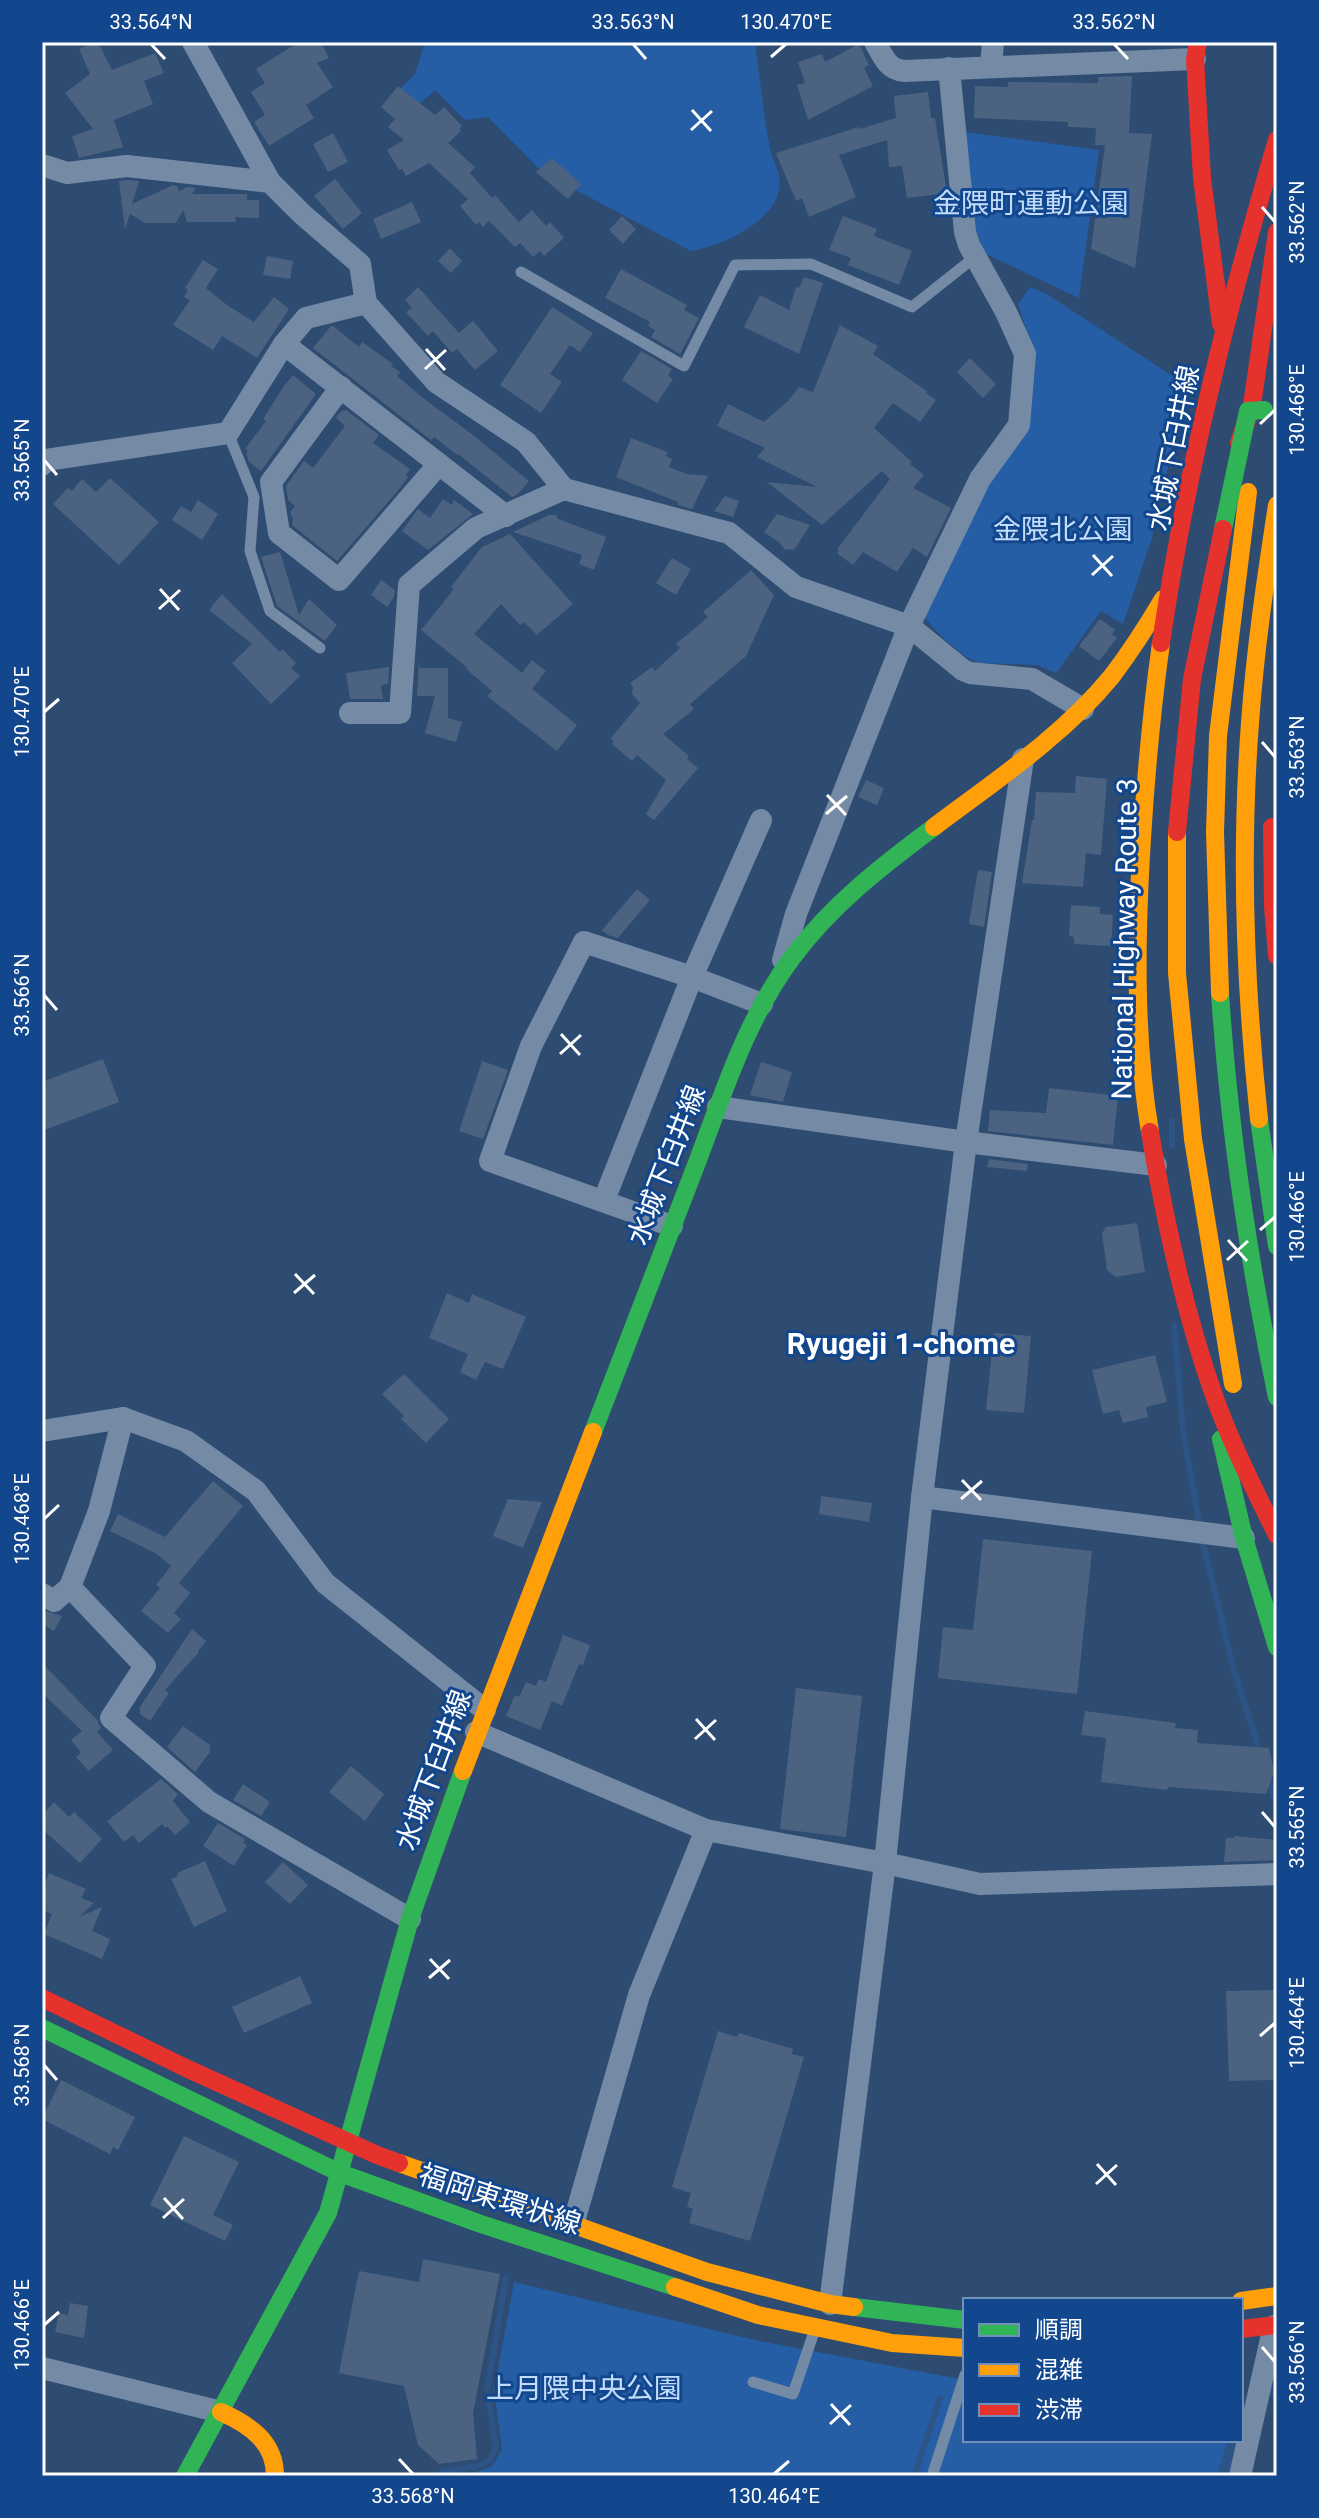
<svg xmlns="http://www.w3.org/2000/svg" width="1319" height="2518" font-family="Roboto,'Noto Sans JP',sans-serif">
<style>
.green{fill:#255ea4}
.water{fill:#2d5486}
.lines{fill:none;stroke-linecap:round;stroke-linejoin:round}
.stream{stroke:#2d5486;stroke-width:6}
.building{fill:#4b6381}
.lane{stroke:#758ba5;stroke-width:11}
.street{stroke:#758ba5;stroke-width:22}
.fast{stroke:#30b455;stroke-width:18}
.slow{stroke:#ff9f0a;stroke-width:18}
.jam{stroke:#e5322d;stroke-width:18}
.fast-bridge{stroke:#30b455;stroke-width:18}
.slow-bridge{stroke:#ff9f0a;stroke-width:18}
.jam-bridge{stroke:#e5322d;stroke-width:18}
.ticks{fill:none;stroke:#fff;stroke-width:3}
.labels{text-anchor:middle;stroke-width:6;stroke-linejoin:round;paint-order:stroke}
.park-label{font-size:28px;fill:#c2dcfc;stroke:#12478d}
.street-label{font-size:28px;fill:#fff;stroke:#12478d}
.neighbourhood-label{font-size:30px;font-weight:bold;fill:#fff;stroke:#12478d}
.neatline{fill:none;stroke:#fff;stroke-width:3}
.ticks-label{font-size:20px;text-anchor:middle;fill:#fff}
</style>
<rect width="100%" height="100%" fill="#2e4b71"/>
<!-- green -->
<g class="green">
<path d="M 425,42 L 755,42 C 760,77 763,113 770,148 C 773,162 782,175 779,190 C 772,224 721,246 691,251 L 542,172 L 488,117 L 465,120 L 435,90 L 401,121 L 395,94 L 415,74 Z"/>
<polygon points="965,132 1099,150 1079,298 984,253 971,216"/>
<polygon points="1030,287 1047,294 1186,385 1152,538 1123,624 1101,611 1056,673 1037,665 980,663 966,657 945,640 923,616 986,489 1033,351 1018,304"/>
<polygon points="514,2282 759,2341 965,2380 965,2440 1241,2440 1233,2476 466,2476 492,2466 502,2450 494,2390"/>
</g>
<!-- water -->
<polygon class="water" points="1228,2440 1239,2440 1230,2476 1217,2476"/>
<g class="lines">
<!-- stream -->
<g class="stream">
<polyline points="1172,1146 1172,1121"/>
<polyline points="1174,1325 1183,1430 1200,1528"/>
<polyline points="1202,1539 1233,1667 1260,1752"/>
<polyline points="1268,1778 1277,1806"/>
<polyline points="1271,2393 1277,2392"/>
<polyline points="442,2476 441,2472 478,2466 490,2460 496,2447 487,2390 506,2278"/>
<polyline points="914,2476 940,2398"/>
</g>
</g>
<!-- building -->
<g class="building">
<polygon points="93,42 98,42 112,70 155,53 164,73 144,81 153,104 114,120 123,147 79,158 72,136 93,129 65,93 90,74 79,49"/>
<polygon points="299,42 321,42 329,58 317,63 333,87 306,105 314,118 269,146 254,122 265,115 251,92 265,83 256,69"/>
<polygon points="859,44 869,65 864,68 873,86 808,120 797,85 805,83 798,62 822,54 825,62"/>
<polygon points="1132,76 1129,133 1152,134 1135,268 1091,249 1105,145 1095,145 1096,128 1068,127 1068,122 974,118 975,86 1008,87 1008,82 1098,83 1098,77"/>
<polygon points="398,86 435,115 444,107 462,126 459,129 461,131 448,143 475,167 470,173 492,198 495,195 519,222 532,210 546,226 550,222 564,238 544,256 540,251 533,257 520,243 515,247 489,221 483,227 479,222 476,225 460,206 468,199 429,163 406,176 402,169 399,170 387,150 404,140 388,127 395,119 381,107"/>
<polygon points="928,92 931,118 935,118 947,193 907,198 902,166 889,167 887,140 839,155 856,197 809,217 802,198 796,201 776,153 859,127 860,129 896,118 894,96"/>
<polygon points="333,133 348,162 328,172 313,144"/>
<polygon points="552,158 581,184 568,199 536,172"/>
<polygon points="335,179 362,213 343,229 314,196"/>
<polygon points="128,180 139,181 132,204 173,185 177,186 179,191 187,187 196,188 192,194 247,194 247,200 259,200 259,218 235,217 236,222 187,222 183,210 176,223 145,223 130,214 125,230 119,181"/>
<polygon points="412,202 421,222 381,239 373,219"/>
<polygon points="622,216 636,229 623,244 609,230"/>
<polygon points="843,216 877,229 874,236 912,251 899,285 848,265 851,258 829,250"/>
<polygon points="450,248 462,261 451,273 438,261"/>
<polygon points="267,256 293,261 290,279 263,275"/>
<polygon points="203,260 218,269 206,288 227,305 254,322 274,297 289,309 257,358 222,336 213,350 173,325 190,300 184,297 188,290 185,288"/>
<polygon points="621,269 687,305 684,310 699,318 680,354 651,337 655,330 648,326 650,322 605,298"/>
<polygon points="804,277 823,283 799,354 744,327 760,295 789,310 796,287 799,288"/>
<polygon points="418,287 459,333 473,321 498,351 475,370 457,349 452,353 433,331 428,336 406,312 412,308 405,300"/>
<polygon points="552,307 593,333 580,352 570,345 550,374 562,382 541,413 500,385"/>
<polygon points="840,325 878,346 873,354 927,391 926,393 936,400 920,422 893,403 874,428 912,462 910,464 924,475 913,488 951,508 927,557 913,548 897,572 863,552 853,565 838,554 838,548 890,479 882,471 822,525 767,482 817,487 757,457 765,448 717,426 728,404 764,422 789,400 799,387 813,392"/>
<polygon points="331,326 333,326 359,347 362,342 393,364 391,366 400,372 397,376 423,398 473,435 529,481 518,494 512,497 458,454 457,455 434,437 431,440 313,348"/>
<polygon points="641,351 672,369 668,376 673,379 657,403 622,380"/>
<polygon points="970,358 996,384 983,398 957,372"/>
<polygon points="293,375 316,394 261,471 249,462 246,453 248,451 245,449 266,421 263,419 284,386"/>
<polygon points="346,410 379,435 373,443 410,469 406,475 408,477 400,488 337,561 292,525 293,519 290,512 295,506 288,500 286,486 304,461 313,468 345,426 336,418 341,411"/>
<polygon points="631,438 667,452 666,456 672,459 669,467 687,474 708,476 692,509 678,505 678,502 616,477"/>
<polygon points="110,478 159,522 119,565 53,504 68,488 72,491 82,479 96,492"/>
<polygon points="725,496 739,501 733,517 714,511"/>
<polygon points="443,499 452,505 454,500 473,514 428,550 402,531 418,509 430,518"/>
<polygon points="198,500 218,514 202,540 172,520 181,506 191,512"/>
<polygon points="777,514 810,525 794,550 784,549 780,543 764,532"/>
<polygon points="549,515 556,515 558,519 606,537 594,570 579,564 582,555 513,532"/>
<polygon points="510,534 573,604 537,635 524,622 520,625 501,604 474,634 522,673 532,660 546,671 532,689 577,725 557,751 487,696 492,691 465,668 469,669 421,630 454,589 451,587 482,547"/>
<polygon points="280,552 299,615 309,599 337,625 325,641 277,606 261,557"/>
<polygon points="672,558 691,569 676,595 656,583"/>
<polygon points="751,570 774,595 746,656 690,704 694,709 663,734 689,756 687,759 698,768 654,820 646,814 666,780 637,755 632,761 612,744 614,741 611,738 640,703 632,694 633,687 630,683 652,667 655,671 680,648 676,644 708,617 703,612"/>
<polygon points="381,580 395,590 394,597 387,607 371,595"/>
<polygon points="222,594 280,652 282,649 296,663 291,668 300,676 271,704 232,663 252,644 209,610"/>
<polygon points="1100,619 1115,630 1112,634 1117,638 1099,661 1079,646"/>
<polygon points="419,663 420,668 448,668 448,718 462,722 456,742 425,733 435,696 417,696"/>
<polygon points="389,667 388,684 381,685 383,699 350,699 346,673"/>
<polygon points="1076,776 1107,779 1101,855 1086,853 1083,887 1022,883 1032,820 1034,820 1036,792 1075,793"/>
<polygon points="866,780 884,788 877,805 858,797"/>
<polygon points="978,870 992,872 984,927 969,924"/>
<polygon points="637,889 650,900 618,938 608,935 602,930"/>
<polygon points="1071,905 1100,907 1100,914 1113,915 1111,946 1074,944 1074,937 1069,936"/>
<polygon points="103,1059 119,1102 42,1131 42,1082"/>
<polygon points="482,1061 508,1070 483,1139 459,1131"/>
<polygon points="761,1062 792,1072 783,1102 750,1095"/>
<polygon points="1049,1088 1118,1096 1113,1145 988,1131 990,1110 1046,1113"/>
<polygon points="989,1159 1028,1164 1027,1171 987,1167"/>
<polygon points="1137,1223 1145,1272 1116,1277 1107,1270 1102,1233 1106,1227"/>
<polygon points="447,1293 469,1303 472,1294 526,1317 503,1369 485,1362 476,1380 460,1372 468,1354 429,1338"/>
<polygon points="994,1333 1031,1336 1024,1413 986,1410"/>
<polygon points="1155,1355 1167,1402 1146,1407 1148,1417 1123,1423 1119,1410 1103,1414 1092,1370"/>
<polygon points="404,1374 449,1419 426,1443 401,1419 404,1416 382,1394"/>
<polygon points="213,1481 243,1506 179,1583 190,1593 174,1613 181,1619 168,1633 141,1611 160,1588 156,1585 171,1566 157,1554 110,1531 118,1514 165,1537"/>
<polygon points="821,1496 872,1503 869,1522 819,1514"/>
<polygon points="508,1499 542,1502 523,1548 493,1536"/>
<polygon points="983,1539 1092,1551 1077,1694 938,1678 943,1627 973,1630"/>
<polygon points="42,1610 62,1616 54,1631 42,1624"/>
<polygon points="192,1629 206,1641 198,1651 199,1652 165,1690 169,1693 150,1721 140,1714 140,1707"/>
<polygon points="563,1635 590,1645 583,1665 579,1664 562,1706 552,1701 540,1730 506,1716 515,1695 519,1697 526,1682 536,1686 539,1679 546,1682"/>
<polygon points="42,1663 97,1720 101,1728 97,1732 113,1750 89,1771 76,1757 81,1752 71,1740 82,1731 42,1693"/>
<polygon points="796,1688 862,1696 846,1837 780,1829"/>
<polygon points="1085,1711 1176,1723 1175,1728 1198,1730 1197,1743 1269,1748 1274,1772 1266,1794 1168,1787 1167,1790 1101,1782 1106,1738 1081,1735"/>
<polygon points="183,1726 210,1745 210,1752 195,1772 167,1747"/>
<polygon points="351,1766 384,1794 365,1821 329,1792"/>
<polygon points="161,1779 178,1794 173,1801 190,1822 175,1835 167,1826 165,1828 162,1824 139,1843 133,1835 124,1842 107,1821"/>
<polygon points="243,1784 270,1802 261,1816 233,1800"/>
<polygon points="54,1802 69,1817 74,1812 102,1839 80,1863 42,1829 42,1815"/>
<polygon points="218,1823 245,1839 243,1843 247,1845 234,1866 203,1846"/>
<polygon points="1234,1836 1277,1840 1277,1860 1224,1862 1226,1838 1234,1838"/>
<polygon points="205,1861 227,1911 194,1927 171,1879 178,1876 177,1873"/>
<polygon points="283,1862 308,1885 290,1904 265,1882"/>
<polygon points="49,1873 86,1889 81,1898 94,1903 79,1917 102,1907 92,1931 110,1939 102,1959 44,1934 52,1914 42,1910 42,1891"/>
<polygon points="300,1976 312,2003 244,2033 232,2007"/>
<polygon points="1277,1990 1277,2080 1229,2081 1226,1991"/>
<polygon points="718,2031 737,2037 739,2033 793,2049 792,2054 804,2057 750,2241 689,2223 693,2209 687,2207 691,2193 672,2187"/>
<polygon points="61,2080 135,2117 118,2150 113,2147 110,2154 42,2119"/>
<polygon points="184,2136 239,2162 213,2215 233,2225 225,2241 150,2205"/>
<polygon points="423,2259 500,2274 473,2413 477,2459 439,2464 418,2445 404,2386 339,2373 359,2271 419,2282"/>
<polygon points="70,2303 88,2306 84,2338 55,2332 59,2313 68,2315"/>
</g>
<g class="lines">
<!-- lane -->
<g class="lane">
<polyline points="521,272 684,366 735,265 811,264 912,307 975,257"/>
<polyline points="228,433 254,497 250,551 270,611 320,648"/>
<polyline points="753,2382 793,2394 814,2332"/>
<polyline points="932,2476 965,2375"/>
</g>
<!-- street -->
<g class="street">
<polyline points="193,42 270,182 302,214 360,264 366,303 436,382 526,442 564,489 729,533 796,587 909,626 963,670 970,673 1032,679 1083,709"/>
<path d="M 875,42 C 883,56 887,69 904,71 L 1195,59"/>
<polyline points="991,67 993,42"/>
<polyline points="42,165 67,173 127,166 270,182"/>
<polyline points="284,344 506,516"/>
<polyline points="341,387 271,482 279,533 339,580 439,464"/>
<polyline points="42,465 46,460 228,433 284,344 306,318 366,303"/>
<polyline points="350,713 400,713 409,585 476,528 564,489"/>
<polyline points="783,960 796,914 909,626 980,479 1019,425 1025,354 1006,312 969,245 965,232 949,68"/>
<polyline points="718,1107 966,1142 1156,1165"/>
<polyline points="604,1200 692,977 761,820"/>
<polyline points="672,1226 490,1161 531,1046 584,942 692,977 762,1004"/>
<polyline points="42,1431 123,1418 186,1441 256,1491 325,1583 485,1710"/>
<polyline points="922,1497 1244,1538"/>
<polyline points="70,1587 99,1511 123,1418"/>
<polyline points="42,1594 54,1601 70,1587 145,1666 111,1718 209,1802 410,1919"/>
<polyline points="476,1732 706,1830 885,1863 980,1884 1277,1874"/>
<polyline points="573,2225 639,1995 706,1830"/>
<polyline points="830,2304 885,1863 922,1497 966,1142 1023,759"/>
<polyline points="42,2368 221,2412"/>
<polyline points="1240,2476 1274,2326"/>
</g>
<!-- fast -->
<g class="fast">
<path d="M 1220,993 C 1229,1130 1249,1263 1277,1397"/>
<polyline points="1259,1119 1277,1246"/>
<path d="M 593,1432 C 628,1341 663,1251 698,1160 C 724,1091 747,1018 792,958 C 831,905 882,866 934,827"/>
<polyline points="1221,1439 1244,1538 1277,1647"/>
<polyline points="42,2028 340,2173 481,2224 675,2287"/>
<polyline points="854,2307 965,2320"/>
<polyline points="185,2476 328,2213 410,1919 463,1771"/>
</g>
<!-- slow -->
<g class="slow">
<path d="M 934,827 C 995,781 1063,736 1112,676 C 1131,651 1147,626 1163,599"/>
<polyline points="1220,993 1215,832 1218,736 1248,492"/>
<path d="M 1259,1119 C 1245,988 1240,855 1250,723 C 1255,650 1266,577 1277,505"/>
<polyline points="463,1771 593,1432"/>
<polyline points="399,2163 707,2272 830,2304 854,2307"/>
<polyline points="675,2287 758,2315 892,2343 965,2348"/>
<polyline points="1241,2301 1277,2296"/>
<path d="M 221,2412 C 250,2425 275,2442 275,2476"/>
</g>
<!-- jam -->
<g class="jam">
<polyline points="1198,42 1195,59 1202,178 1221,324"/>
<polyline points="1239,443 1252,405 1277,232"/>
<polyline points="1272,827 1273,906"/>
<polyline points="1276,880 1273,906 1277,956"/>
<polyline points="42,1998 188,2069 377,2155 399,2163"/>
<polyline points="1241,2329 1277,2325"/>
</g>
<!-- fast-bridge -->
<polyline class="fast-bridge" points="1223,529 1248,411 1264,410"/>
<!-- slow-bridge -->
<g class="slow-bridge">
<polyline points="1177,832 1177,973 1193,1139 1233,1384"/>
<path d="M 1150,1132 C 1134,1036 1136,936 1142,838 C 1146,773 1152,708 1161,643"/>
</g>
<!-- jam-bridge -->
<g class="jam-bridge">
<path d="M 1161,643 C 1186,472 1228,306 1277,140"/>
<polyline points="1177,832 1192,679 1223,529"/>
<path d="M 1150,1132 C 1165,1222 1185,1315 1216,1401 C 1233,1447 1255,1491 1277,1535"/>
</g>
</g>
<!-- ticks -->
<path class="ticks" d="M 151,44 L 165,59M 633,44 L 646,59M 1114,44 L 1128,59M 771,57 L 786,44M 692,110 L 711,131M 691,130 L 712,111M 1262,207 L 1275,222M 426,349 L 445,370M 425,369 L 446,350M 1260,424 L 1275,410M 44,460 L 57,475M 1093,555 L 1112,576M 1092,575 L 1113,556M 160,589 L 179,610M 159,609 L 180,590M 44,712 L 59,699M 1262,742 L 1275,757M 827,795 L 846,815M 826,814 L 847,796M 44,995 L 57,1010M 561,1034 L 580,1055M 560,1054 L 581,1035M 1260,1230 L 1275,1217M 1228,1240 L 1247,1261M 1227,1260 L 1248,1241M 295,1274 L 314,1294M 294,1293 L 315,1275M 962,1480 L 981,1500M 961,1499 L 982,1481M 44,1519 L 59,1505M 696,1719 L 715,1740M 695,1739 L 716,1720M 1262,1812 L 1275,1827M 430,1959 L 449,1979M 429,1978 L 450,1960M 1260,2036 L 1275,2023M 44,2065 L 57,2080M 1097,2164 L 1116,2185M 1096,2184 L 1117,2165M 164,2198 L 183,2219M 163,2218 L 184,2199M 44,2325 L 59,2312M 1262,2347 L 1275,2362M 831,2404 L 850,2425M 830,2424 L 851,2405M 399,2459 L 413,2474M 774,2474 L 789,2461"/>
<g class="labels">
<!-- park labels -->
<g class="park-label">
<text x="1031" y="213">金隈町運動公園</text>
<text x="1063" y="539">金隈北公園</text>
<text x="584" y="2398">上月隈中央公園</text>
</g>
<!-- street labels -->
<g class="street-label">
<text transform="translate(1173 448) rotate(-79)" y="10">水城下臼井線</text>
<text transform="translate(1124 939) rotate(-89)" y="10">National Highway Route 3</text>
<text transform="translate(666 1165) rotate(-69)" y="10">水城下臼井線</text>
<text transform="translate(433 1770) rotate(-70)" y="10">水城下臼井線</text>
<text transform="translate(500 2199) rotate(18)" y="10">福岡東環状線</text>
</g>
<!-- neighbourhood labels -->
<g class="neighbourhood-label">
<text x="901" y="1354">Ryugeji 1-chome</text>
</g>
</g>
<!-- border -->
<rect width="1319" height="2518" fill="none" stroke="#12478d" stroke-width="88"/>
<!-- legend -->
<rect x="963" y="2298" width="280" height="144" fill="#12478d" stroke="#7191bb" stroke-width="2"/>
<rect x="979" y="2324" width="40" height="12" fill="#30b455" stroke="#7191bb" stroke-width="2"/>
<text x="1035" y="2338" font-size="24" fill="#ffffff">順調</text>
<rect x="979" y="2364" width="40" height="12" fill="#ff9f0a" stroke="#7191bb" stroke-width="2"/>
<text x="1035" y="2378" font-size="24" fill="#ffffff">混雑</text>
<rect x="979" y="2404" width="40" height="12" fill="#e5322d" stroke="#7191bb" stroke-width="2"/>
<text x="1035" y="2418" font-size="24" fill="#ffffff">渋滞</text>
<rect x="44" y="44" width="1231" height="2430" class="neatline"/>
<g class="ticks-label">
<text x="151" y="29">33.564°N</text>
<text x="633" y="29">33.563°N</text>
<text x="786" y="29">130.470°E</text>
<text x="1114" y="29">33.562°N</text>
<text transform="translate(1297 222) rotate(-90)" y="7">33.562°N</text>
<text transform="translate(1297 410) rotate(-90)" y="7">130.468°E</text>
<text transform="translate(22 460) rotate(-90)" y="7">33.565°N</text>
<text transform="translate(22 712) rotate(-90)" y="7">130.470°E</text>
<text transform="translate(1297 757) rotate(-90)" y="7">33.563°N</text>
<text transform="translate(22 995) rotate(-90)" y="7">33.566°N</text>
<text transform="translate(1297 1217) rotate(-90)" y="7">130.466°E</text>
<text transform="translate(22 1519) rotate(-90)" y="7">130.468°E</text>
<text transform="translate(1297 1827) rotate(-90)" y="7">33.565°N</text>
<text transform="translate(1297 2023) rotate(-90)" y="7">130.464°E</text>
<text transform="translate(22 2065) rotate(-90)" y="7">33.568°N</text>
<text transform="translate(22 2325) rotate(-90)" y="7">130.466°E</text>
<text transform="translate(1297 2362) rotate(-90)" y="7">33.566°N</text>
<text x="413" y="2503">33.568°N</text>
<text x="774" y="2503">130.464°E</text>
</g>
</svg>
